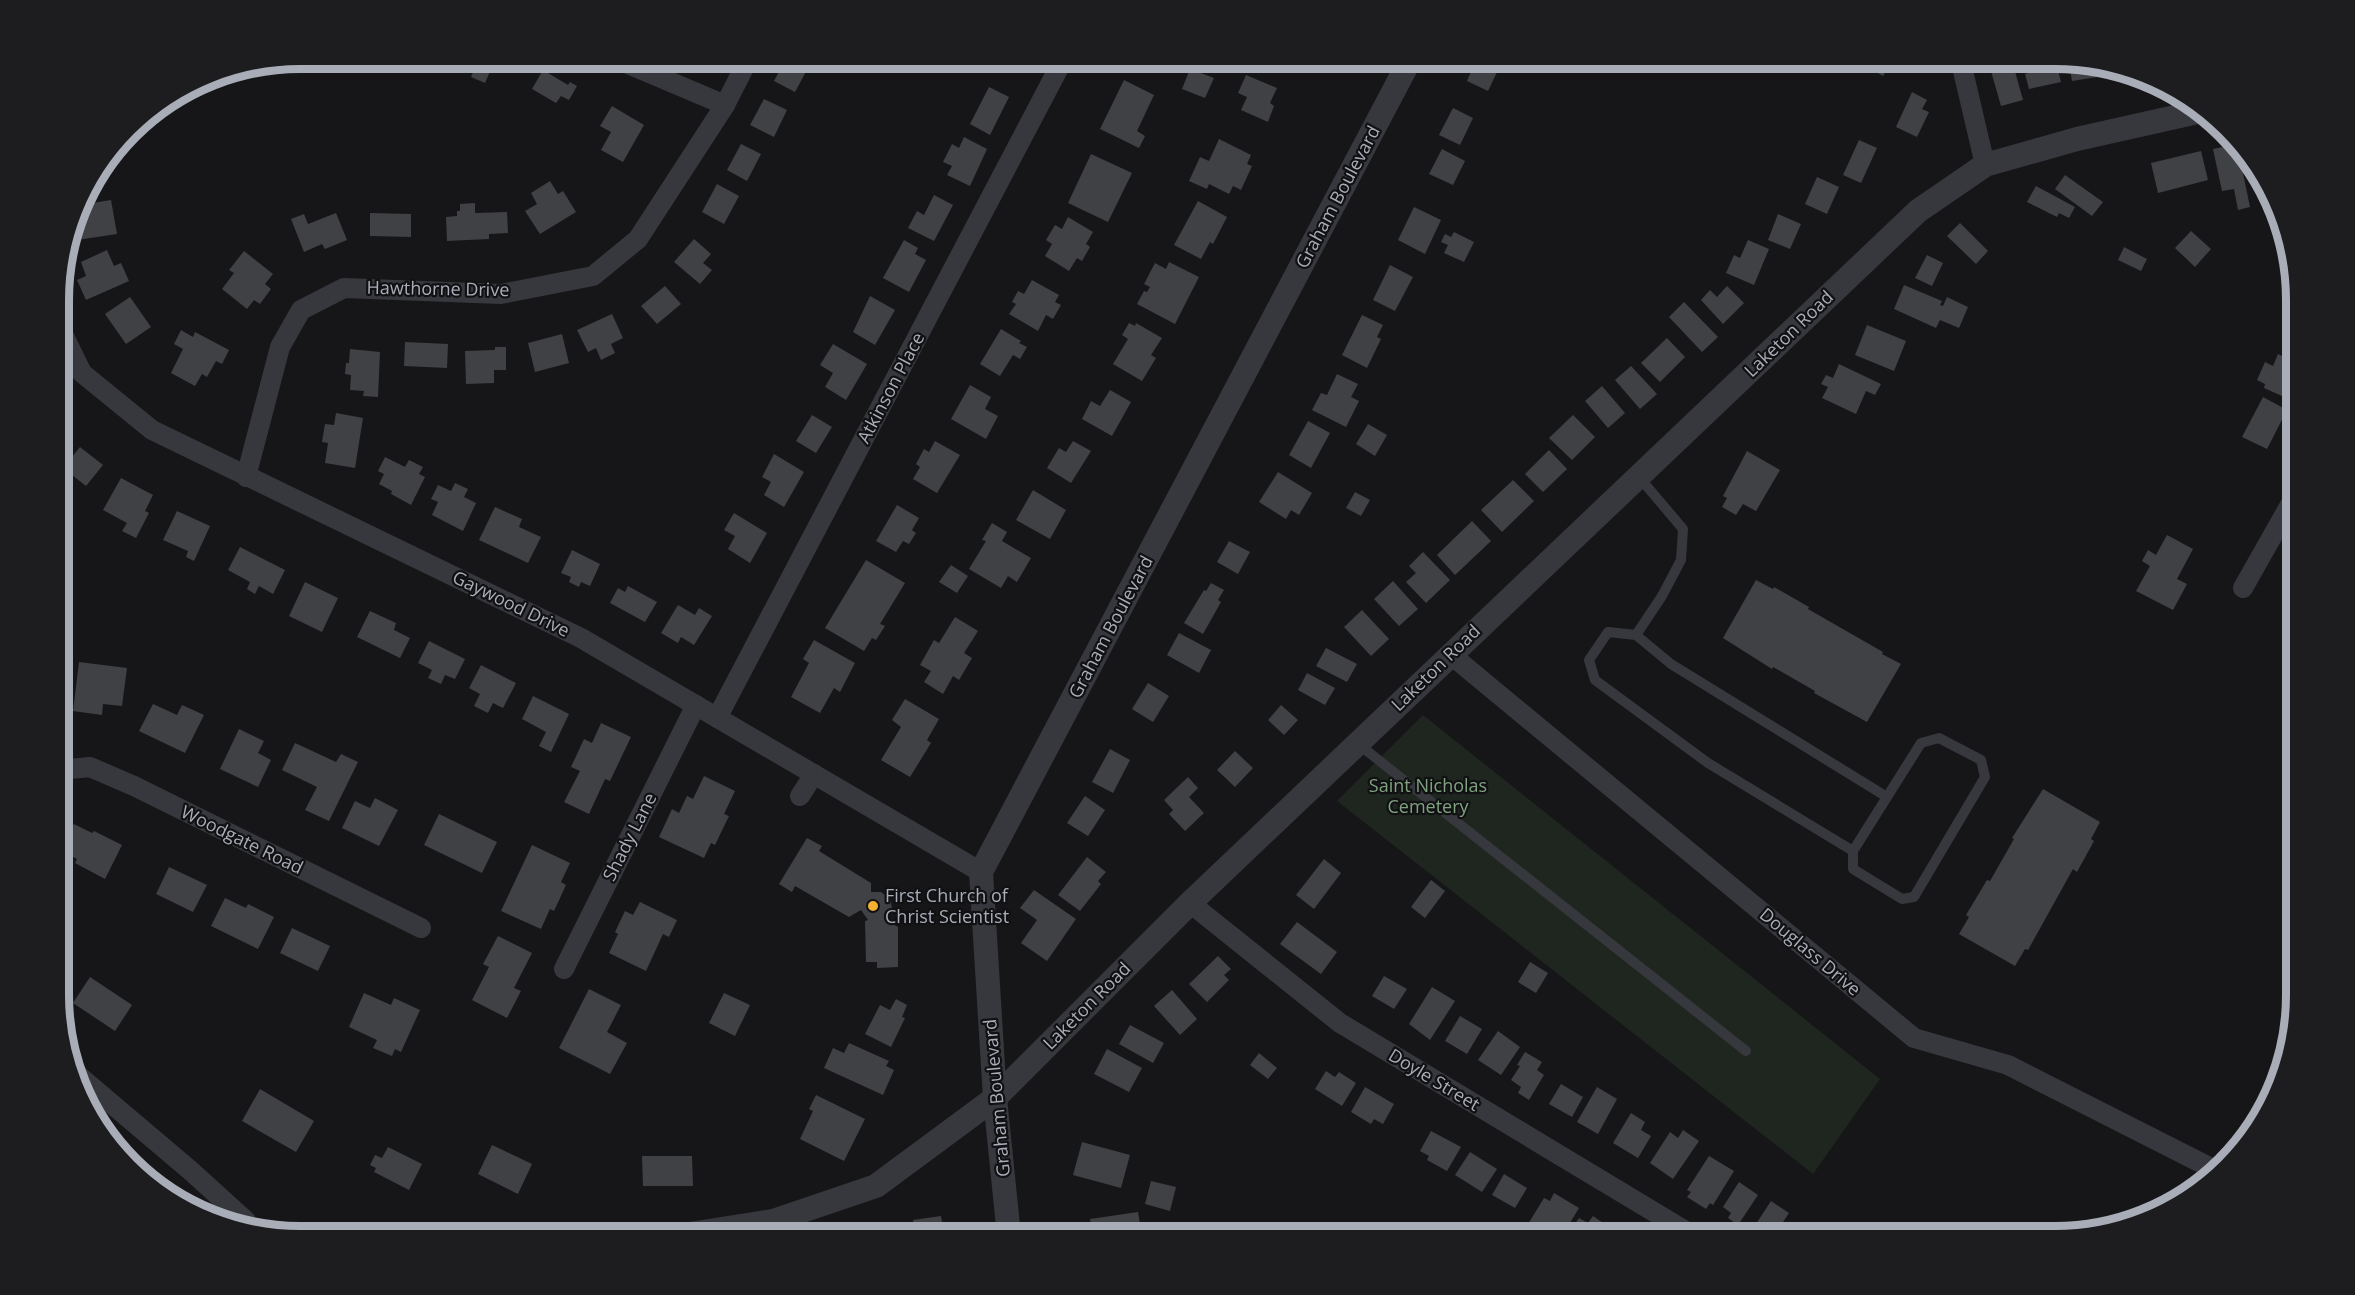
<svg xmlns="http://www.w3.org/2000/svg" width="2355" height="1295" font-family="'Open Sans',sans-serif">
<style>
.green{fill:#1e261f}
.building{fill:#404145}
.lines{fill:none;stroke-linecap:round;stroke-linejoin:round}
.service{stroke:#37383d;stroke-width:10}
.minor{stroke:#37383d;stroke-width:20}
.tertiary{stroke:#37383d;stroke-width:24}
.poi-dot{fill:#f2b134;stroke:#111113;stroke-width:2}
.labels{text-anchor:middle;stroke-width:4.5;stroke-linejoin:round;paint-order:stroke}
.street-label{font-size:18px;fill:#a8adb8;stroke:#111113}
.park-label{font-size:18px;fill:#7fa381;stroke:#111113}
.poi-label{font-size:18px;fill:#a8adb8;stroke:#111113;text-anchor:start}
.rim{fill:none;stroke:#a8adb8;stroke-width:8}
</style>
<rect width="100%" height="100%" fill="#161618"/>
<!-- green -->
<polygon class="green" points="1423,715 1880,1079 1813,1174 1337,801"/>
<!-- building -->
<g class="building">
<polygon points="459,58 500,58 495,70 491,69 485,83 471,77 476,65"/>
<polygon points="786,58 796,58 809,66 795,92 774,81"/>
<polygon points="998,58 1022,58 1015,72 996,62"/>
<polygon points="1272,58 1301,58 1296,70"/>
<polygon points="1477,58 1499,68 1488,91 1467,81"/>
<polygon points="1858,58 1893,58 1883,76 1857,61"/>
<polygon points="2029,58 2055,59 2061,82 2029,89 2025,74 2032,72"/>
<polygon points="2069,62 2103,70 2104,76 2072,81"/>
<polygon points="2013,64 2023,100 2001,106 1991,71"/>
<polygon points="1190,69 1214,78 1205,98 1182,89"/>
<polygon points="543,70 568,85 570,82 577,86 569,100 561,96 556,103 532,89"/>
<polygon points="1246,75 1277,88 1270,103 1274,106 1268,122 1241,110 1247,97 1238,93"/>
<polygon points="1124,80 1154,95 1137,131 1145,136 1139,148 1100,129"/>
<polygon points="989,87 1009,97 990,135 970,124"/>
<polygon points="1912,92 1927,100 1922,109 1929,112 1917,137 1896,127"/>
<polygon points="764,99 787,110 774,137 750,125"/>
<polygon points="612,106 644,125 623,162 601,150 611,132 600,126"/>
<polygon points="1453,108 1473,118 1460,145 1439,135"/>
<polygon points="964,137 987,149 970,186 947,175 952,166 943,162 952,144 959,148"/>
<polygon points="1219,139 1251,155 1247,164 1252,166 1241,190 1233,186 1229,194 1209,184 1207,189 1189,181 1200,157 1209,161"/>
<polygon points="1859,140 1877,148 1861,183 1843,175"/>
<polygon points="741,144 761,154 747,181 727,170"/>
<polygon points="2237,144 2250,207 2238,210 2234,189 2222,191 2213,149"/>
<polygon points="1442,149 1465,161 1453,185 1429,174"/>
<polygon points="2201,151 2208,180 2158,193 2151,163"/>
<polygon points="1091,154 1132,173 1108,222 1068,203"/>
<polygon points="2065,175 2103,202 2092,216 2055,189"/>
<polygon points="1817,177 1839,187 1827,214 1805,204"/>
<polygon points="550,181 558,194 563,191 576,212 540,234 525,211 537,204 531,193"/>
<polygon points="717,184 739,196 724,224 702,212"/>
<polygon points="2036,186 2075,207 2069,218 2059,213 2057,217 2027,202"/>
<polygon points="934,195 953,205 934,241 908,228 917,211 924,215"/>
<polygon points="111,200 117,234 77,240 75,227 80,205"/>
<polygon points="1198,201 1227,217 1213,244 1210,242 1201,259 1174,245"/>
<polygon points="475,203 475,213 507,212 508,233 489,234 489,239 447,241 446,217 457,216 457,211 460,211 460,204"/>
<polygon points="1414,207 1441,220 1425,254 1398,240"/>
<polygon points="336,213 347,240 325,249 322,244 304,252 291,219 304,214 308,224"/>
<polygon points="370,213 411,214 411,237 370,236"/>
<polygon points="1778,214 1801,224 1790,249 1768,240"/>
<polygon points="1068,217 1093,232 1086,244 1090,247 1082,261 1077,258 1069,271 1045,256 1052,244 1046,240 1055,225 1062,229"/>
<polygon points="1960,223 1988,251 1976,264 1947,236"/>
<polygon points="2191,231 2211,249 2195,267 2175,248"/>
<polygon points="1454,232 1474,242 1464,262 1444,253 1448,245 1441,242 1445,234 1451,237"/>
<polygon points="694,239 711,254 703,263 712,270 700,284 674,262"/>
<polygon points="904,240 918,248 915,254 926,260 909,292 883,278"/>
<polygon points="1748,240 1769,249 1754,285 1726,273 1734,255 1740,258"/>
<polygon points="2124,247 2147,259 2141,271 2118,260"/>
<polygon points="107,250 114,266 121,263 129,281 86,300 77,280 86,276 81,262"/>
<polygon points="244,251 273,274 265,284 271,289 260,304 254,300 247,309 222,289 234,273 229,270"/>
<polygon points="1927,255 1943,263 1932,286 1915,278"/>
<polygon points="1169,262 1199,277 1175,324 1137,304 1144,291 1147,292 1150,287 1144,284 1155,263 1166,269"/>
<polygon points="1390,265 1413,277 1395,311 1373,300"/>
<polygon points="1032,280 1059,295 1055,302 1061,305 1053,319 1046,315 1038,331 1009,314 1016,304 1012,302 1018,291 1024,294"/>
<polygon points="1904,285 1942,301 1940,305 1943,306 1947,297 1968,307 1959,328 1940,320 1936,328 1894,309"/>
<polygon points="665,286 681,304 657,324 641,306"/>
<polygon points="1727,286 1744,303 1723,324 1701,300 1710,290 1717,297"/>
<polygon points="870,296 895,310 875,345 853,332"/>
<polygon points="130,297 151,327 126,344 105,314"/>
<polygon points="1684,302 1718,337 1702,352 1669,317"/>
<polygon points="2295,311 2295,343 2282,336"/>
<polygon points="612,314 623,338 611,344 615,353 601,360 596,348 588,352 577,330"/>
<polygon points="1362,315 1383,325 1377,337 1381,339 1367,368 1342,355"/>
<polygon points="1129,323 1135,326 1136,323 1162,338 1151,355 1156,358 1142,381 1113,364 1128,339 1122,335"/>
<polygon points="1867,325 1906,341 1894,371 1855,355"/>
<polygon points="1001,329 1021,341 1019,343 1027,347 1020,359 1013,355 1000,376 980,364"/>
<polygon points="181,330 193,337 195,332 229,350 222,364 216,361 207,377 202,374 195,386 171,373 183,349 174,344"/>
<polygon points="562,334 569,363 535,372 528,343"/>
<polygon points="1667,338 1685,357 1660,382 1641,363"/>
<polygon points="405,342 448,344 447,368 404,366"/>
<polygon points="833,344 867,364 846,400 825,387 833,373 820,365"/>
<polygon points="495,347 506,347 506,370 494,370 494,383 466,384 465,351 495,350"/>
<polygon points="350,349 380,352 378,397 363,396 364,391 350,390 351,375 345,374 346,363 349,363"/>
<polygon points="2278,354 2295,362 2295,391 2291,400 2264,388 2265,384 2257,380 2265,362 2273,366"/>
<polygon points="1839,364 1881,384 1875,395 1866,391 1856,414 1822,398 1828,387 1821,384 1826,375 1833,378"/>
<polygon points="1631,366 1657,394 1640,409 1615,380"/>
<polygon points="1337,374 1358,384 1351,397 1359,401 1346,427 1312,410 1321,393 1327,395"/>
<polygon points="970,385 991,397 985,409 998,416 986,439 951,419"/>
<polygon points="1602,386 1625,413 1608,428 1585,401"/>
<polygon points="1110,390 1131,402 1112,436 1082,419 1091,401 1100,406"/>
<polygon points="2263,397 2287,410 2267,449 2242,437"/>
<polygon points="336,413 363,418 355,468 325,463 328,443 322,442 325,424 334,425"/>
<polygon points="812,415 832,427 816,453 796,441"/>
<polygon points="1573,415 1595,437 1572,460 1549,438"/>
<polygon points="1308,421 1330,433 1311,468 1289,455"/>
<polygon points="1368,424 1387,435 1375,456 1356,444"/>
<polygon points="935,441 960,455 937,493 913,479 920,467 916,464 924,449 929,452"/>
<polygon points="1073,441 1091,451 1071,483 1047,468 1059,448 1066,452"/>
<polygon points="80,447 103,465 86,486 63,468"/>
<polygon points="1549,450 1567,469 1543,492 1525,474"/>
<polygon points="1747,451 1780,470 1756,511 1743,504 1736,515 1722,507 1727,498 1723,496"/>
<polygon points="774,454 804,472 784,507 764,495 771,482 762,477"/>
<polygon points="385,457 405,467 409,460 423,467 419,474 425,477 411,505 391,494 392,491 379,484 384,474 378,471"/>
<polygon points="1278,472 1312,493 1299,515 1291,510 1286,519 1259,502"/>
<polygon points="121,478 153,495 145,511 149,513 136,538 122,531 127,523 103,510"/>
<polygon points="1513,480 1534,501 1502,532 1481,510"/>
<polygon points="455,483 468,489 464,497 476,503 463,531 432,515 438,502 431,499 438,485 451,491"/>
<polygon points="1033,490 1066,510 1050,539 1016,520"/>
<polygon points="1355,492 1370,500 1361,516 1346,508"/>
<polygon points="897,505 919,518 912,530 916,533 909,544 903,541 896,552 876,541"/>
<polygon points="495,507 522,519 519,527 541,537 528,563 479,540"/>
<polygon points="177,511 210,526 194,561 186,557 188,551 163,540"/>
<polygon points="734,513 767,533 750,563 728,549 735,536 724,530"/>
<polygon points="1472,521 1491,541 1455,575 1437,555"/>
<polygon points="992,523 1007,532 1002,541 1031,558 1017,582 1008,576 1001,588 969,569 986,541 982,540"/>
<polygon points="2167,535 2193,549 2177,579 2187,584 2173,610 2136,591 2150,566 2142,561 2148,550 2156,555"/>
<polygon points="1229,541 1250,552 1238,574 1217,562"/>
<polygon points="240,547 285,570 273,594 259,586 255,594 247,589 250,582 228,570"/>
<polygon points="572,550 600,564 590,586 581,582 579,587 569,582 571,577 561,573"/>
<polygon points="1423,552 1450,580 1426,603 1406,582 1416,573 1409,566"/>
<polygon points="866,560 905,583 880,624 885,626 876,640 872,638 864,651 825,628"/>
<polygon points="951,565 968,576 957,593 939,582"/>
<polygon points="1756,580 1773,589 1774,587 1809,607 1808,609 1883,652 1882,654 1901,664 1867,722 1814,693 1815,691 1773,667 1772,669 1723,638"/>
<polygon points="1393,581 1418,609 1399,626 1374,599"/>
<polygon points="305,582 338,598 322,632 289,616"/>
<polygon points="1211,583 1224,590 1218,600 1221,602 1203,634 1184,623 1204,590 1206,591"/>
<polygon points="628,586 657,602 645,622 610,603 618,588 625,592"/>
<polygon points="678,605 695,615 699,608 712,616 694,645 681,637 678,643 661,633"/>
<polygon points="1362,610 1389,639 1371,656 1344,627"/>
<polygon points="370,611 396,623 394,630 410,638 400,658 357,637"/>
<polygon points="955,617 978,631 964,653 972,658 959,680 953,676 943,694 924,682 931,671 920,665 934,640 939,643"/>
<polygon points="1179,633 1211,650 1199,673 1167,655"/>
<polygon points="814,640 855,663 840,692 834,688 820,713 791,697 809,663 803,659"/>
<polygon points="429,641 465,659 455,679 445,675 441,684 428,678 432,670 418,663"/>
<polygon points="1326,648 1357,664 1347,682 1316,666"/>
<polygon points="79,662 127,668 122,706 103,704 102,715 73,711"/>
<polygon points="481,665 516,683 503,708 493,703 488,713 474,706 480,694 469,688"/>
<polygon points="1307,673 1335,688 1325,705 1298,690"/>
<polygon points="1148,683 1169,696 1153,722 1132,709"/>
<polygon points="533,696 569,714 551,752 539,746 546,732 522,719"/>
<polygon points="905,699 939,719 927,740 931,743 910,777 881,760 901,727 892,720"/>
<polygon points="153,704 177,715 182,705 204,715 185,753 139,731"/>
<polygon points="1281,705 1298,720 1284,735 1268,720"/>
<polygon points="601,723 631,737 610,781 605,779 589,814 564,802 580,771 571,767 584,739 592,743"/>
<polygon points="239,729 264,741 258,753 271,760 258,787 220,769"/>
<polygon points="295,743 336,762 341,754 358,762 329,821 305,810 317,787 282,770"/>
<polygon points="1110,749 1130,760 1113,793 1092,782"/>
<polygon points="1235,751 1253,768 1235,787 1217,770"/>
<polygon points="704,776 735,791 724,814 729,816 715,845 711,843 704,858 659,837 672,809 679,813 687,796 693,799"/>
<polygon points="1188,777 1198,788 1189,797 1204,813 1185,831 1169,814 1173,810 1164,800"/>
<polygon points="2043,789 2100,822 2091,839 2094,841 2077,872 2073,869 2028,950 2025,949 2015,966 1959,934 1969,917 1966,915 1987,880 1990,881 2014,839 2012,838"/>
<polygon points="1085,796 1105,810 1088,836 1067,823"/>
<polygon points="375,798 398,810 379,846 342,828 355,801 370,808"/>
<polygon points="439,814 497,842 482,873 424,845"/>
<polygon points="74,824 92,833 94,831 122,845 105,879 75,863 77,859 60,850"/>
<polygon points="807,838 822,846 819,851 871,883 871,892 881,892 890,899 892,908 885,920 898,927 898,967 877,968 877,962 866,962 865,921 868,920 861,910 849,917 795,886 792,892 779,884"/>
<polygon points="532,845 570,863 561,882 566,885 554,911 550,909 541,929 501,911"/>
<polygon points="1087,857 1106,872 1098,881 1101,884 1080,911 1058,895"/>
<polygon points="1324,859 1341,873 1314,909 1296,895"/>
<polygon points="169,867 207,885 193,912 156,894"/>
<polygon points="1431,880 1445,891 1425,918 1411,907"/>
<polygon points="1034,890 1076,919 1047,961 1021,943 1037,920 1020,908"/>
<polygon points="225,898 246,908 248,904 274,917 258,949 211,926"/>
<polygon points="640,902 677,920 669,937 663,934 646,971 609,953 618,934 615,932 625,911 633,915"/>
<polygon points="1297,922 1337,952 1321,974 1280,944"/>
<polygon points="292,928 330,946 318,971 280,953"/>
<polygon points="498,936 532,953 514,988 521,991 507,1018 472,1000 489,967 483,964"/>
<polygon points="1218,956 1231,969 1224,975 1229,980 1207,1002 1189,984"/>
<polygon points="1530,962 1548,973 1536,993 1518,982"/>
<polygon points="1384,976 1407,989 1394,1009 1372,996"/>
<polygon points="90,977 132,1005 115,1031 73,1003"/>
<polygon points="1432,987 1455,1001 1430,1040 1409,1024"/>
<polygon points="589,989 621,1005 607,1032 627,1043 610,1074 559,1048"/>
<polygon points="1172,990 1197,1019 1180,1035 1154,1006"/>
<polygon points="364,993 391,1005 394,998 420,1010 401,1052 395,1049 392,1056 373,1048 377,1040 349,1027"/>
<polygon points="724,993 750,1005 735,1036 709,1023"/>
<polygon points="896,999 907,1005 902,1017 905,1018 891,1047 865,1034 880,1005 890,1010"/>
<polygon points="1460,1016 1482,1029 1467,1054 1445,1041"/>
<polygon points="1130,1025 1164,1043 1153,1063 1119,1044"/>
<polygon points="1498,1031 1520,1047 1501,1075 1478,1060"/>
<polygon points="849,1043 889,1061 886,1066 894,1070 883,1095 824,1068 833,1048 844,1053"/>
<polygon points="1107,1049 1142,1068 1129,1092 1094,1074"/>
<polygon points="1525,1052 1542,1062 1537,1070 1544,1075 1529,1100 1518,1093 1521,1087 1511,1080 1520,1066 1517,1065"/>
<polygon points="1259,1053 1277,1068 1268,1079 1250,1065"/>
<polygon points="1326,1071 1335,1077 1339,1072 1356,1083 1342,1106 1315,1089"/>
<polygon points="1561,1084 1583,1097 1572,1117 1549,1104"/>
<polygon points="1365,1087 1394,1104 1383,1124 1374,1119 1371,1124 1351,1112"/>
<polygon points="1597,1087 1617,1099 1598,1134 1577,1122"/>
<polygon points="260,1089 314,1121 296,1152 242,1121"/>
<polygon points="816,1095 865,1119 844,1161 800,1139 813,1111 809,1109"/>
<polygon points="1631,1113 1645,1122 1641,1130 1651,1136 1638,1158 1613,1143"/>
<polygon points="1683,1130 1699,1141 1673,1179 1650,1163 1670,1132 1678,1138"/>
<polygon points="1431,1131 1461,1147 1447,1171 1427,1160 1429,1156 1420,1151"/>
<polygon points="1082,1142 1130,1155 1121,1188 1073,1175"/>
<polygon points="492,1145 532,1164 518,1194 478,1174"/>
<polygon points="388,1147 422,1164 409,1190 374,1172 376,1168 370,1165 375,1155 382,1158"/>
<polygon points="1470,1152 1497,1169 1482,1192 1455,1175"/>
<polygon points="642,1156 692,1156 693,1186 643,1186"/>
<polygon points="1709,1156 1734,1171 1713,1205 1710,1203 1706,1209 1687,1197 1691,1192 1687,1190"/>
<polygon points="1504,1174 1527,1188 1515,1208 1492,1195"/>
<polygon points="1151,1181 1176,1187 1170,1211 1145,1204"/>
<polygon points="1739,1182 1758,1195 1738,1225 1728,1218 1731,1213 1723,1207"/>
<polygon points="1554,1193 1579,1208 1562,1236 1538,1236 1525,1229 1544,1198 1550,1201"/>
<polygon points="1771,1201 1789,1213 1774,1236 1755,1236 1750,1233"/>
<polygon points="1138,1212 1142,1236 1092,1236 1090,1219"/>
<polygon points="941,1216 944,1236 915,1236 913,1220"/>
<polygon points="1593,1216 1609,1227 1603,1236 1567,1236 1579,1218 1588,1223"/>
<polygon points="1320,1230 1333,1236 1317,1236"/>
</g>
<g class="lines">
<!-- service -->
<g class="service">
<polyline points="1639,477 1683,529 1681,560 1662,596 1636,635 1608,632 1589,660 1595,680 1708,763 1853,851 1921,743 1939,738 1981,760 1985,777 1914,897 1902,899 1853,869 1853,851"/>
<polyline points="1636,635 1671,664 1887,797"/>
<polyline points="1357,743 1746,1051"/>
</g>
<!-- minor -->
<g class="minor">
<polyline points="614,58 725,105"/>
<polyline points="1960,58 1985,165"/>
<polyline points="59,326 82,373 152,430 581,638 981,872"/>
<polyline points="246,477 280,347 301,310 344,288 501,294 593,276 638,239 725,105 749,58"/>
<polyline points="2243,588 2295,496"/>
<polyline points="1450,654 1914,1038 2008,1065 2217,1171"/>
<polyline points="717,718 1064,58"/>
<polyline points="60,770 90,767 134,786 421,928"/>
<polyline points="800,796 814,774"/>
<polyline points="1190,903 1340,1023 1694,1236"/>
<polyline points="564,969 696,705"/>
<polyline points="73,1071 191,1171 246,1221 245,1224"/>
</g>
<!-- tertiary -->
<g class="tertiary">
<polyline points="677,1236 773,1221 876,1186 995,1098 1190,903 1918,211 1985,165 2077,139 2202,111"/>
<polyline points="1009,1236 995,1098 981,872 1411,58"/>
</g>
</g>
<!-- markers -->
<circle class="poi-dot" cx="873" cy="906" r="6"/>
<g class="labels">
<!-- street labels -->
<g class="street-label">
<text transform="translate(1338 197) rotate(-62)" y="6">Graham Boulevard</text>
<text transform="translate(438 289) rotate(1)" y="6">Hawthorne Drive</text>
<text transform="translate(1789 334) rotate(-44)" y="6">Laketon Road</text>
<text transform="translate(891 388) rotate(-62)" y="6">Atkinson Place</text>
<text transform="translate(511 604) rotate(26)" y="6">Gaywood Drive</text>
<text transform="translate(1111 627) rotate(-62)" y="6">Graham Boulevard</text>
<text transform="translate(1436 668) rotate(-44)" y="6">Laketon Road</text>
<text transform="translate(630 837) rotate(-63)" y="6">Shady Lane</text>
<text transform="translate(242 840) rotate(26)" y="6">Woodgate Road</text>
<text transform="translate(1810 952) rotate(40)" y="6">Douglass Drive</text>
<text transform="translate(1087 1006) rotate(-45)" y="6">Laketon Road</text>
<text transform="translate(1434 1080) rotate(31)" y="6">Doyle Street</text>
<text transform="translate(997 1098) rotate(-95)" y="6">Graham Boulevard</text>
</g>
<!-- park labels -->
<g class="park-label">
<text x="1428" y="792">Saint Nicholas<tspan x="1428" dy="21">Cemetery</tspan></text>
</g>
<!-- poi labels -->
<g class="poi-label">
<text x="885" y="902">First Church of<tspan x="885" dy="21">Christ Scientist</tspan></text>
</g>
</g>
<!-- crop -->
<path d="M0 0H2355V1295H0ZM300 69H2055A231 231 0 0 1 2286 300V995A231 231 0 0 1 2055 1226H300A231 231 0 0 1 69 995V300A231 231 0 0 1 300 69Z" fill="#1d1d20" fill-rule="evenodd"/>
<path class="rim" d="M300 69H2055A231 231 0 0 1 2286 300V995A231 231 0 0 1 2055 1226H300A231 231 0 0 1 69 995V300A231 231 0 0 1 300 69Z"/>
</svg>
